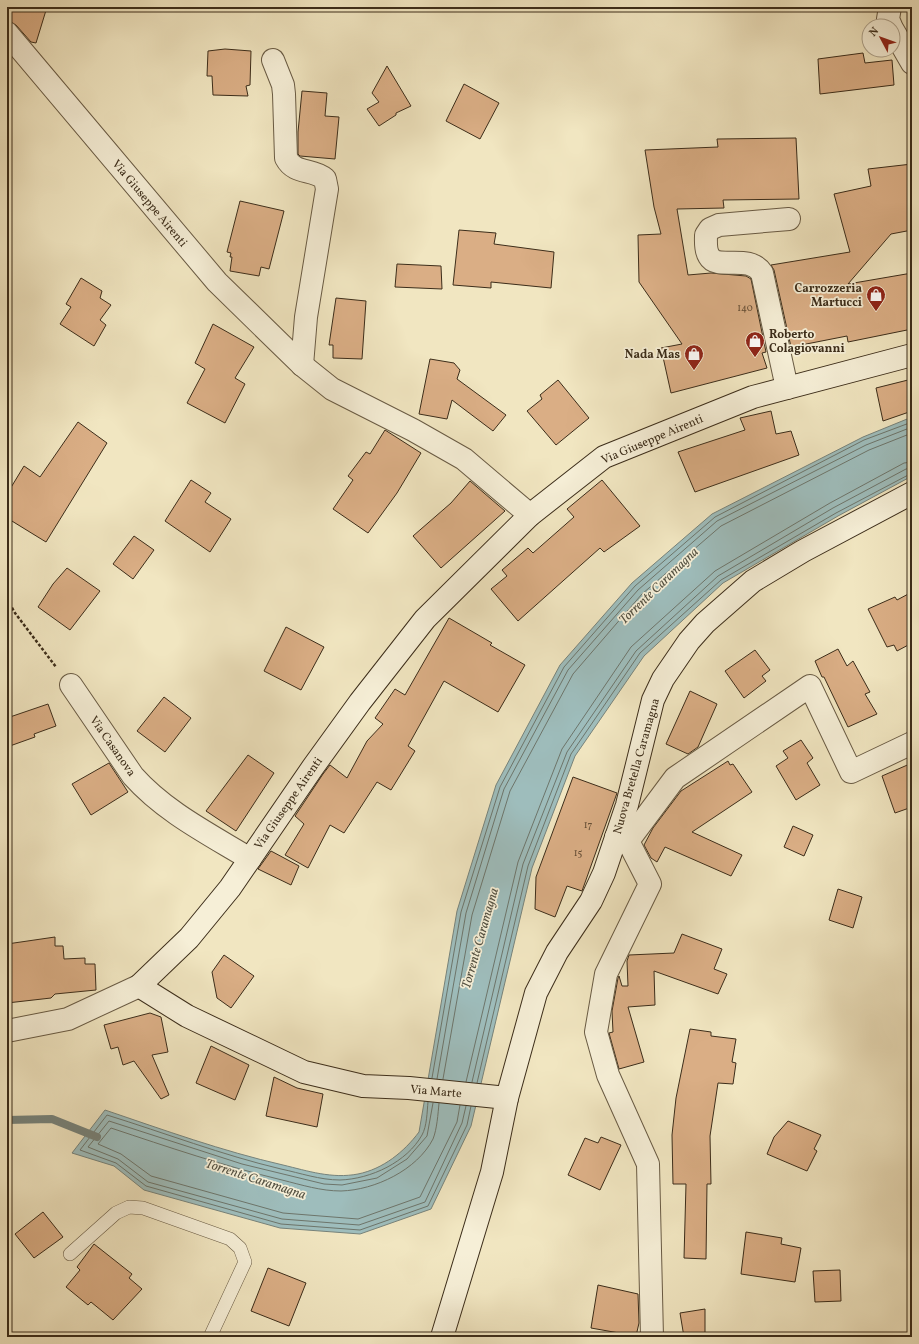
<svg xmlns="http://www.w3.org/2000/svg" width="919" height="1344" font-family="Vollkorn,serif">
<style>
.water{fill:#9ebdbc;stroke:#77837b}
.lines{fill:none;stroke-linecap:round;stroke-linejoin:round}
.shore{stroke:#6d756b;stroke-width:1}
.stream{stroke:#77837b;stroke-width:8}
.building{fill:#daae85;stroke:#3c2d1a}
.service-casing{stroke:#695b44;stroke-width:14}
.minor-casing{stroke:#695b44;stroke-width:24}
.tertiary-casing{stroke:#695b44;stroke-width:24}
.secondary-casing{stroke:#3c2d1a;stroke-width:24}
.path{stroke:#3c2d1a;stroke-width:2.5;stroke-dasharray:3 2;stroke-linecap:butt}
.service{stroke:#f6efd7;stroke-width:13}
.minor{stroke:#f6efd7;stroke-width:22}
.tertiary{stroke:#f6efd7;stroke-width:22}
.secondary{stroke:#f6efd7;stroke-width:22}
.labels{text-anchor:middle;stroke-width:3.5;stroke-linejoin:round;paint-order:stroke}
.number-label{font-size:10px;fill:#644d35}
.street-label{font-size:12px;fill:#3c2d1a;stroke:#f6efd7}
.poi-label{font-size:12px;font-weight:bold;fill:#3c2d1a;stroke:#f6efd7;text-anchor:end}
.water-label{font-size:13px;font-style:italic;fill:#545142;stroke:#f6efd7}
</style>
<rect width="100%" height="100%" fill="#f1e6c1"/>
<filter id="stains"><feTurbulence type="fractalNoise" baseFrequency=".005" numOctaves="4"/><feColorMatrix values="0 0 0 0 .2 0 0 0 0 .09 0 0 0 0 .02 0 0 0 .5 -.17"/></filter>
<radialGradient id="worn" r=".72"><stop offset=".6" stop-color="#630" stop-opacity="0"/><stop offset="1" stop-color="#630" stop-opacity=".3"/></radialGradient>
<!-- water -->
<path class="water" d="M 912,417 L 912,476 L 838,516 L 723,583 L 644,656 L 575,756 L 532,868 L 471,1126 L 431,1209 L 360,1234 L 280,1228 L 144,1190 L 114,1166 L 72,1153 L 105,1110 C 164,1130 222,1151 283,1165 C 308,1171 332,1179 358,1174 C 383,1169 404,1152 419,1132 L 457,911 L 496,785 L 560,665 L 632,583 L 712,514 L 863,437 Z"/>
<g class="lines">
<!-- shore -->
<g class="shore">
<polyline points="432,1078 461,912 500,787 564,667 635,586 715,517 864,440 912,422"/>
<polyline points="437,1079 466,913 504,789 568,670 638,590 717,521 866,445 912,427"/>
<polyline points="443,1079 472,915 510,791 573,674 642,594 721,526 869,450 912,433"/>
<polyline points="466,1082 518,862 562,749 631,647 715,571 830,503 904,463 912,462"/>
<polyline points="472,1082 523,864 567,752 636,651 718,576 833,508 906,469 912,468"/>
<polyline points="477,1083 528,866 571,754 640,653 721,580 836,513 912,473"/>
<path d="M 428,1102 C 427,1112 427,1126 422,1135 C 407,1162 371,1179 340,1180 C 320,1180 300,1173 281,1169 C 222,1155 165,1133 107,1115 L 80,1150 L 116,1163 L 146,1186 L 281,1224 L 360,1230 L 428,1206 L 467,1125 L 471,1106"/>
<polyline points="433,1103 427,1136 407,1159 377,1178 342,1185 324,1184 242,1164 109,1121 88,1147 118,1159 148,1182 282,1219 359,1225 425,1202 462,1123 466,1106"/>
<path d="M 439,1103 C 438,1114 437,1129 433,1139 C 417,1170 375,1190 341,1191 C 321,1191 302,1185 282,1180 C 224,1166 168,1147 111,1128 L 98,1144 L 121,1154 L 151,1176 L 283,1213 L 358,1219 L 420,1197 L 457,1122 L 460,1105"/>
</g>
<!-- stream -->
<polyline class="stream" points="7,1120 52,1119 97,1137"/>
</g>
<!-- building -->
<g class="building">
<polygon points="7,7 47,7 36,43 31,42 16,25 7,21"/>
<polygon points="225,49 251,51 250,85 246,86 248,96 213,95 212,76 207,76 208,51"/>
<polygon points="863,53 865,63 892,60 894,85 820,94 818,59"/>
<polygon points="387,66 411,106 396,113 396,115 379,126 367,109 379,102 372,93"/>
<polygon points="464,84 499,103 480,139 446,121"/>
<polygon points="302,91 327,93 325,116 339,117 335,159 300,156 298,154 298,132"/>
<polygon points="796,138 799,199 723,200 724,208 677,209 688,275 711,273 746,276 751,279 766,352 762,353 767,368 671,393 661,348 682,344 639,282 638,235 661,234 654,207 645,150 718,147 717,139"/>
<polygon points="912,164 912,230 891,234 848,284 912,273 912,329 848,342 847,336 791,347 774,270 771,265 850,252 834,194 871,186 868,169"/>
<polygon points="240,201 284,211 269,269 261,267 259,276 230,271 232,257 230,257 231,253 227,252"/>
<polygon points="459,230 496,233 494,244 554,252 551,288 491,282 491,288 453,285"/>
<polygon points="397,264 441,266 442,289 395,287"/>
<polygon points="81,278 102,291 100,298 111,305 100,320 106,325 94,346 60,324 71,307 66,304"/>
<polygon points="336,298 366,301 362,359 333,358 333,345 329,345"/>
<polygon points="213,324 254,347 235,378 245,384 225,423 187,403 205,369 195,363"/>
<polygon points="430,359 454,363 460,370 457,379 506,415 493,431 452,400 447,419 419,414"/>
<polygon points="912,379 912,411 883,421 876,388"/>
<polygon points="558,380 589,418 556,445 527,411 542,399 540,395"/>
<polygon points="771,411 776,434 791,431 799,455 695,492 678,452 745,430 740,418"/>
<polygon points="78,422 107,443 46,542 7,518 7,494 24,466 40,477"/>
<polygon points="385,430 421,453 397,493 368,533 333,509 353,480 348,476 366,452 370,454"/>
<polygon points="191,480 211,493 205,502 231,519 210,552 165,521"/>
<polygon points="602,480 640,526 604,552 600,548 518,621 491,589 507,576 502,570 528,548 533,553 574,517 567,509"/>
<polygon points="470,481 505,511 441,568 413,536 451,503"/>
<polygon points="134,536 154,550 133,579 113,564"/>
<polygon points="67,568 100,591 70,630 38,607 53,584"/>
<polygon points="912,592 912,643 897,651 894,645 887,647 868,609 895,597 897,600"/>
<polygon points="449,618 492,643 490,645 525,665 498,712 444,681 408,746 415,751 391,790 377,782 344,833 330,825 308,868 285,855 304,824 295,816 323,774 330,765 347,778 367,741 383,724 375,718 395,689 405,695"/>
<polygon points="286,627 324,647 301,690 264,671"/>
<polygon points="838,649 847,666 853,661 870,692 865,694 877,714 848,727 824,677 822,677 815,661"/>
<polygon points="755,650 770,670 762,676 766,681 744,698 725,671"/>
<polygon points="690,691 717,704 698,747 688,754 666,744"/>
<polygon points="164,697 191,718 165,752 137,731"/>
<polygon points="48,704 56,726 34,734 35,737 7,747 7,718"/>
<polygon points="801,740 813,758 807,763 820,785 796,800 776,766 788,758 783,751"/>
<polygon points="248,755 274,773 236,831 206,811"/>
<polygon points="728,761 730,765 733,764 752,792 692,832 742,855 731,876 665,847 657,862 651,858 644,845 653,828 681,791"/>
<polygon points="109,763 128,792 91,815 72,784"/>
<polygon points="912,763 912,807 895,813 882,776"/>
<polygon points="573,777 617,793 582,891 567,886 555,917 535,909 536,877"/>
<polygon points="793,826 813,835 804,856 784,847"/>
<polygon points="271,851 299,866 291,885 258,869"/>
<polygon points="838,889 862,897 853,928 829,920"/>
<polygon points="682,934 722,949 714,969 727,974 718,994 654,971 655,1005 628,1007 644,1062 619,1069 609,1033 613,1032 612,1011 618,978 619,976 622,986 628,986 627,961 629,955 674,953"/>
<polygon points="55,937 55,946 63,946 64,959 85,958 85,964 95,964 96,990 55,994 51,998 7,1003 7,944"/>
<polygon points="224,955 254,976 231,1008 217,998 212,972"/>
<polygon points="150,1013 161,1017 168,1052 152,1055 169,1095 161,1099 134,1061 123,1065 118,1047 111,1049 104,1025"/>
<polygon points="690,1029 711,1032 711,1036 736,1039 732,1062 736,1063 733,1084 718,1083 710,1136 711,1184 707,1184 706,1259 684,1258 686,1184 673,1184 672,1135 676,1098"/>
<polygon points="211,1046 249,1065 235,1100 196,1083"/>
<polygon points="274,1077 297,1088 323,1094 317,1127 266,1116"/>
<polygon points="788,1121 821,1135 814,1149 817,1151 807,1171 767,1154 774,1137"/>
<polygon points="601,1137 621,1145 600,1190 568,1175 585,1138 598,1143"/>
<polygon points="43,1212 63,1237 34,1258 15,1234"/>
<polygon points="746,1232 782,1238 781,1244 801,1248 795,1282 741,1274"/>
<polygon points="94,1244 132,1274 129,1278 142,1289 113,1320 91,1302 88,1305 66,1287 80,1270 77,1267"/>
<polygon points="268,1268 306,1283 289,1326 251,1311"/>
<polygon points="840,1270 841,1301 815,1302 813,1271"/>
<polygon points="598,1285 638,1294 639,1323 636,1336 591,1328"/>
<polygon points="705,1309 705,1337 684,1337 680,1313"/>
</g>
<g class="lines">
<defs>
<polyline id="service" points="70,1254 116,1213 129,1207 143,1208 230,1239 240,1248 245,1262 210,1337"/>
<g id="minor">
<polyline points="890,7 888,19 891,26"/>
<polyline points="893,30 912,63"/>
<polyline points="7,33 217,282 302,365 332,389 413,430 464,459 530,515"/>
<path d="M 273,60 L 283,85 L 284,94 L 286,158 C 295,175 312,168 325,179 L 327,189 L 306,317 L 302,365"/>
<path d="M 787,388 L 762,273 C 749,253 717,271 709,256 C 705,250 706,241 706,235 L 710,229 L 719,225 L 789,219"/>
<path d="M 71,685 L 133,776 C 165,812 209,834 250,859"/>
<polyline points="616,837 628,841 650,884 606,974 596,1032 608,1075 648,1164 652,1337"/>
<polyline points="628,841 675,778 810,686 851,772 912,743"/>
</g>
<polyline id="tertiary" points="7,1031 68,1019 139,986"/>
<g id="secondary">
<polyline points="507,1098 409,1088 363,1086 304,1072 187,1016 139,986 189,938 230,888 313,767 360,702 425,619 530,515 604,457 753,397 912,355"/>
<polyline points="442,1337 492,1172 507,1098 536,993 557,952 591,901 604,873 627,805 653,700 663,679 689,641 705,623 753,581 803,551 912,493"/>
</g>
</defs>
<!-- service casing -->
<use href="#service" class="service-casing"/>
<!-- minor casing -->
<use href="#minor" class="minor-casing"/>
<!-- tertiary casing -->
<use href="#tertiary" class="tertiary-casing"/>
<!-- secondary casing -->
<use href="#secondary" class="secondary-casing"/>
<!-- path -->
<polyline class="path" points="7,599 15,613 56,667"/>
<!-- service -->
<use href="#service" class="service"/>
<!-- minor -->
<use href="#minor" class="minor"/>
<!-- tertiary -->
<use href="#tertiary" class="tertiary"/>
<!-- secondary -->
<use href="#secondary" class="secondary"/>
</g>
<!-- icons -->
<defs>
<symbol id="shop-pin" viewBox="-11 -11 22 30"><path d="M0 17L-7.5 6A9.5 9.5 0 1 1 7.5 6Z" fill="#8f2418" stroke="#f6efd7"/><path d="M-5-2.5h2.3a2.7 3.5 0 0 1 5.4 0H5L5.5 6h-11ZM-1.5-2.5h3a1.5 2.3 0 0 0-3 0Z" fill="#fff"/></symbol>
</defs>
<g fill-rule="evenodd">
<use href="#shop-pin" x="865" y="284" width="22" height="30"/>
<use href="#shop-pin" x="744" y="330" width="22" height="30"/>
<use href="#shop-pin" x="683" y="343" width="22" height="30"/>
</g>
<g class="labels">
<!-- number labels -->
<g class="number-label">
<text x="745" y="311">140</text>
<text x="588" y="828">17</text>
<text x="578" y="856">15</text>
</g>
<!-- street labels -->
<g class="street-label">
<text transform="translate(150 203) rotate(50)" y="4">Via Giuseppe Airenti</text>
<text transform="translate(652 439) rotate(-23)" y="4">Via Giuseppe Airenti</text>
<text transform="translate(113 746) rotate(55)" y="4">Via Casanova</text>
<text transform="translate(636 766) rotate(-74)" y="4">Nuova Bretella Caramagna</text>
<text transform="translate(288 803) rotate(-55)" y="4">Via Giuseppe Airenti</text>
<text transform="translate(436 1091) rotate(5)" y="4">Via Marte</text>
</g>
<!-- poi labels -->
<g class="poi-label">
<text x="862" y="292">Carrozzeria<tspan x="862" dy="14">Martucci</tspan></text>
<text x="769" y="338" text-anchor="start">Roberto<tspan x="769" dy="14">Colagiovanni</tspan></text>
<text x="680" y="358">Nada Mas</text>
</g>
<!-- water labels -->
<g class="water-label">
<text transform="translate(658 585) rotate(-44)" y="5">Torrente Caramagna</text>
<text transform="translate(479 938) rotate(-74)" y="5">Torrente Caramagna</text>
<text transform="translate(256 1178) rotate(18)" y="5">Torrente Caramagna</text>
</g>
</g>
<!-- margin -->
<rect width="919" height="1344" fill="none" stroke="#f1e6c1" stroke-width="24"/>
<rect x="8" y="8" width="903" height="1328" fill="none" stroke="#3c2d1a" stroke-width="2"/>
<rect x="12" y="12" width="895" height="1320" fill="none" stroke="#3c2d1a"/>
<!-- north arrow -->
<g transform="translate(881 38) rotate(311)"><circle r="19" fill="#f6efd7" stroke="#aca18b"/>
<path d="M0-3L7 15L0 10L-7 15Z" fill="#8f2418"/>
<text y="-6" font-size="11" font-weight="bold" text-anchor="middle" fill="#3c2d1a">N</text>
</g>
<rect width="100%" height="100%" filter="url(#stains)"/>
<rect width="100%" height="100%" fill="url(#worn)"/>
</svg>
